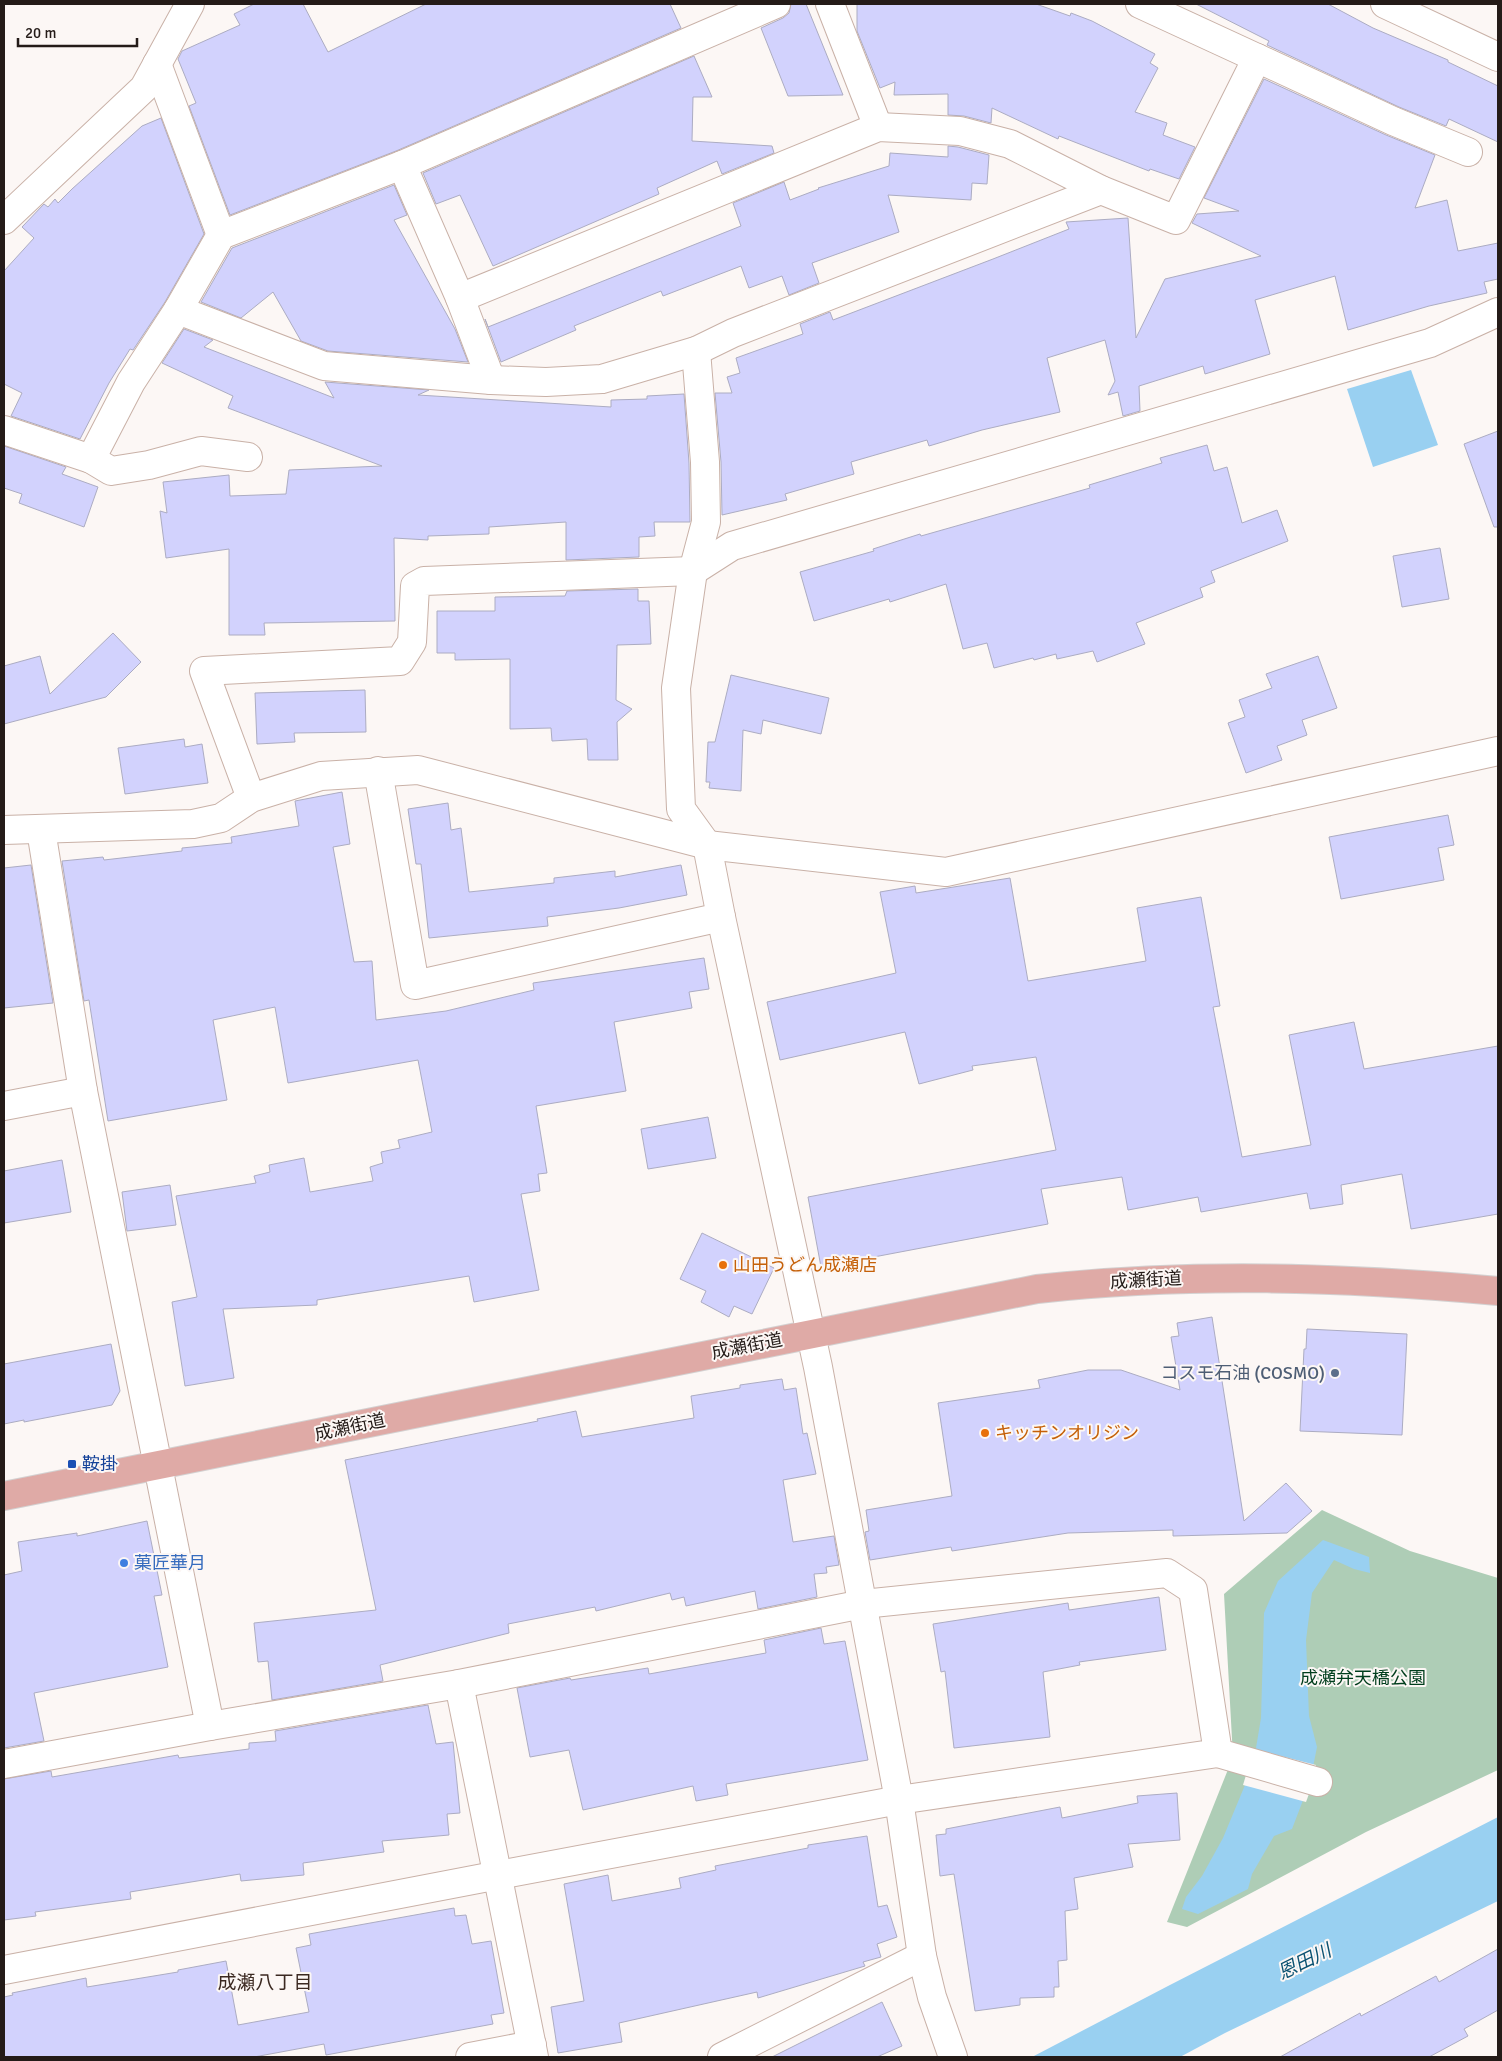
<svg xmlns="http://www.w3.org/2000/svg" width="1502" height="2061" font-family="Signika,'Noto Sans JP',sans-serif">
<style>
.green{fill:#aecdb6}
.water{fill:#99d0f1}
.pier{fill:#fcf7f5}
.building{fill:#d2d2fd;stroke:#acacc2}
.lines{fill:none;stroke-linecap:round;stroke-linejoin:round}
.minor-casing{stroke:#c9b1a7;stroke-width:30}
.major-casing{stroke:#d3d1d1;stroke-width:30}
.minor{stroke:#fff;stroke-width:28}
.major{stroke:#dfaaa6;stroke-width:28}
.food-dot{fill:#e8710a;stroke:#fcf7f5;stroke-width:2}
.service-dot{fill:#5c6f8a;stroke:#fcf7f5;stroke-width:2}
.transit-dot{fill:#1a4fb4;stroke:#fcf7f5;stroke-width:2}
.shop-dot{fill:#3f7fe0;stroke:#fcf7f5;stroke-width:2}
.labels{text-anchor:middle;stroke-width:4;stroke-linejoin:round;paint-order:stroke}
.food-label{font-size:18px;fill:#c56008;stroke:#fcf7f5;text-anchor:start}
.street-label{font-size:18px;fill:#241b18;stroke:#fcf7f5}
.service-label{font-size:18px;fill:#4e5e75;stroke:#fcf7f5;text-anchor:end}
.transit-label{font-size:18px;fill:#164399;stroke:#fcf7f5;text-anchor:start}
.shop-label{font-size:18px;fill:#366cbe;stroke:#fcf7f5;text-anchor:start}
.park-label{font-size:18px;fill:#003e1d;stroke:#fcf7f5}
.water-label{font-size:19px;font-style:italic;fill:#0b5272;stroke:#fcf7f5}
.neighbourhood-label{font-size:19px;fill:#3b2921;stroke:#fcf7f5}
</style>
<rect width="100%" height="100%" fill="#fcf7f5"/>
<!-- green -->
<polygon class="green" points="1322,1510 1410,1551 1498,1578 1498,1770 1366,1832 1187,1927 1167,1922 1233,1757 1224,1594"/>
<!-- water -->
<g class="water">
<polygon points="1411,370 1438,445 1373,467 1347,389"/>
<polygon points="1323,1540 1369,1557 1370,1573 1354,1569 1334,1560 1312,1593 1306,1640 1309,1716 1317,1747 1310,1782 1292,1829 1274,1836 1252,1874 1248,1889 1198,1914 1182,1909 1186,1897 1202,1876 1223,1838 1250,1773 1256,1748 1261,1718 1264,1613 1278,1581"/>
<polygon points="1498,1817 1498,1901 1225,2033 1180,2057 1032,2057 1168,1986"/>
</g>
<!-- pier -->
<polygon class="pier" points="1254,1749 1316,1765 1313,1783 1306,1802 1243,1785"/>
<!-- building -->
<g class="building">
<polygon points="254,4 303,4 328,52 426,4 670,4 681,28 396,151 230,215 189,106 196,103 178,59 182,51 240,25 234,14"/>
<polygon points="791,4 806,4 843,95 788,96 761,28 783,18 789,13"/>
<polygon points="857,4 1036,4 1070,16 1071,13 1092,21 1155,54 1150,63 1158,68 1135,112 1167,123 1163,135 1195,147 1179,179 1150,169 1149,171 1059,136 1058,139 992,108 991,123 964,116 948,115 948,94 894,95 895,82 880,88 857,31"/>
<polygon points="1196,4 1328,4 1373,28 1448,60 1448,62 1498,86 1498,142 1449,119 1446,126 1399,107 1267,45 1269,41"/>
<polygon points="694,56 712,97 693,97 692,141 772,146 774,153 722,174 717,161 657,188 659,194 493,266 460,195 436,204 423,173"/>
<polygon points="1264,79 1386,135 1435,155 1415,208 1447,200 1458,251 1498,243 1498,279 1484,282 1487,293 1429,306 1348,330 1335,276 1255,300 1270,354 1205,374 1203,366 1139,386 1140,411 1123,416 1118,392 1108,395 1115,381 1105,340 1047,358 1060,412 982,430 929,446 927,440 851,462 854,474 785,494 787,500 722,515 721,462 715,393 732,393 727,377 740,373 736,358 803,334 800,324 830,312 833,320 993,259 1069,229 1066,222 1128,218 1136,338 1165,279 1261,256 1192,223 1197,214 1239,211 1204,198"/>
<polygon points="161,118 204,234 165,302 133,350 130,349 109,383 80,439 11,416 22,393 4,384 4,271 34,238 22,227 44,204 48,207 55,199 58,203 72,189 142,126"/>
<polygon points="948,146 958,147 989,155 987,184 972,183 971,200 888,195 899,232 812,263 819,283 789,295 782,276 749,288 741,266 663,296 661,291 574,326 576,330 501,362 485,319 488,327 741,226 733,203 784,182 790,200 819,189 818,188 889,166 890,153 948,157"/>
<polygon points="394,185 407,215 394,220 455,329 468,362 328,351 301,341 273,292 241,318 201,302 232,248"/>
<polygon points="184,329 213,340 204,347 334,398 325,382 429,390 418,395 611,407 611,400 647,399 647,396 684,394 689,463 690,522 654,522 655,536 639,537 639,557 566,560 566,522 489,527 489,534 428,536 428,540 394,538 395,621 264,623 265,635 229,635 229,549 166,558 160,511 167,513 163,482 229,475 230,496 286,494 289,470 382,466 228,408 233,396 162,363"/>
<polygon points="1498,431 1498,527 1494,527 1464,444"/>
<polygon points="1207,445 1214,471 1227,467 1242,523 1277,510 1288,541 1211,571 1215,582 1200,588 1203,597 1136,623 1145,644 1097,662 1093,651 1057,659 1056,654 1034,660 1033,658 994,668 987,643 963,649 946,584 890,602 889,599 814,621 800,572 874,551 873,549 920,534 921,536 1090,488 1089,485 1162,463 1160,458"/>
<polygon points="4,446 66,467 62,474 98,487 84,527 19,503 22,494 4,488"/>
<polygon points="1440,548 1449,599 1402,607 1393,556"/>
<polygon points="638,589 638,601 649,601 651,644 617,645 616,700 632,709 617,722 618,760 588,760 587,739 552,741 551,728 510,729 510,659 455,660 455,653 437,653 437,611 495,611 495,597 565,596 567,591"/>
<polygon points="113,633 141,662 106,697 4,724 4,666 40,656 50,694"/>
<polygon points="1318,656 1337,708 1302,720 1307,735 1277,746 1282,760 1246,773 1228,723 1245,717 1239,700 1272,688 1266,674"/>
<polygon points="731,675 829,698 821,734 763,720 761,734 743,730 741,791 709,788 710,782 706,782 708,742 715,742"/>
<polygon points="365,690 366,732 294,733 295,742 257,744 255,693"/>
<polygon points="184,739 185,747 202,744 208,783 125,794 118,748"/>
<polygon points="342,792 350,844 333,847 354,962 372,961 376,1020 446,1011 534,990 533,983 704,958 709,989 689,992 692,1008 614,1022 626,1091 536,1106 547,1173 538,1174 540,1191 521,1194 539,1290 474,1302 469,1276 317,1300 317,1305 223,1309 234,1378 185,1386 172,1302 197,1297 176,1196 256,1183 254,1176 270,1172 269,1165 304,1158 310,1192 373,1181 370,1167 383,1163 381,1152 400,1148 398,1140 432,1132 418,1060 288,1083 275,1007 213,1020 227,1100 108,1121 89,1000 84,1001 62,861 103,857 104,860 182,851 182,848 232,843 231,837 299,826 295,801"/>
<polygon points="448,803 451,830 461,828 469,892 554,883 554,878 615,871 615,877 681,865 687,895 619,908 547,917 548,926 429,938 421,864 416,864 408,809"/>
<polygon points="1448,815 1454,845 1438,848 1444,880 1341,899 1329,837"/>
<polygon points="31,865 53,1003 4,1008 4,868"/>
<polygon points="1010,878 1028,981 1146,961 1137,908 1201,897 1220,1006 1213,1007 1242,1157 1311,1145 1289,1035 1354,1022 1364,1069 1498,1046 1498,1214 1411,1229 1402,1174 1341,1185 1343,1204 1310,1209 1307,1193 1201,1212 1198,1197 1128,1210 1122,1177 1041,1189 1048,1224 821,1267 808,1197 1056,1150 1036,1057 972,1066 973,1070 919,1084 905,1032 780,1060 767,1002 896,973 880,892 915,886 916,893"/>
<polygon points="708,1117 716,1158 648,1169 641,1129"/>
<polygon points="62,1160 71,1212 4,1223 4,1171"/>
<polygon points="170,1185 176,1225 127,1231 122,1192"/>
<polygon points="702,1233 774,1268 752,1314 734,1306 729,1317 701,1302 706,1291 680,1279"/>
<polygon points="1212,1317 1244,1521 1286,1483 1312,1511 1287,1533 1173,1536 1173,1530 1068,1533 952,1551 951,1547 870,1560 865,1532 869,1531 866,1510 952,1496 938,1403 1040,1388 1038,1380 1088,1370 1121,1370 1180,1390 1171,1337 1179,1336 1177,1323"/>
<polygon points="1307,1329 1407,1334 1402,1435 1300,1431 1304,1349 1306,1349"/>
<polygon points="111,1344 120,1391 112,1405 24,1422 24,1420 4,1424 4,1364"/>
<polygon points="782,1379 784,1390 796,1388 803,1434 807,1433 816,1474 783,1480 793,1542 834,1536 839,1565 826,1567 827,1573 814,1574 817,1597 758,1609 755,1591 686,1606 684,1597 672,1600 670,1593 596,1611 595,1607 508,1624 509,1633 380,1665 383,1681 272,1700 268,1661 258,1662 254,1623 376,1610 345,1460 538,1421 537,1419 576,1411 582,1437 694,1418 691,1396 740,1388 740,1385"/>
<polygon points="147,1521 162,1595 154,1596 168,1667 34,1693 44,1741 4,1748 4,1575 22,1571 18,1542 77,1533 77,1536"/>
<polygon points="1159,1597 1166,1650 1079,1662 1080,1665 1043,1672 1050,1737 954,1748 945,1671 941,1672 933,1624 1068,1603 1069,1610"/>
<polygon points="821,1628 824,1644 845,1641 868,1760 726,1784 728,1795 696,1801 693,1786 583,1810 569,1750 530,1757 517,1688 570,1678 571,1680 648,1668 649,1674 766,1653 764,1640"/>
<polygon points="428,1705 436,1744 453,1742 460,1813 447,1814 449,1835 382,1841 384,1852 303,1863 304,1875 241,1881 240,1874 130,1892 131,1899 35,1912 36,1916 4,1920 4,1779 51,1771 52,1777 178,1755 179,1758 249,1749 249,1743 276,1741 275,1731"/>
<polygon points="1177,1793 1180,1840 1128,1844 1133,1867 1074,1878 1078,1909 1065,1911 1067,1960 1058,1961 1059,1987 1054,1987 1054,1997 1020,1998 1020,2005 975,2011 954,1874 940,1876 936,1835 946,1834 946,1829 1060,1807 1062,1818 1138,1803 1137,1796"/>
<polygon points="867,1836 878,1907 887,1905 897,1937 877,1944 881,1957 863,1962 865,1966 758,1998 757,1992 619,2023 622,2042 558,2053 551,2007 584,2001 564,1884 608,1875 612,1901 681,1888 679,1878 716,1870 715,1866 808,1848 808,1845"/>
<polygon points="454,1908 455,1916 466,1915 472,1944 491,1941 504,2013 491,2015 493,2024 326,2055 324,2044 254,2057 4,2057 4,1997 13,1995 12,1993 86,1978 87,1987 178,1972 178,1970 226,1961 238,2025 309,2012 296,1948 311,1945 309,1934"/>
<polygon points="1498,1949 1498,2010 1464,2029 1468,2036 1429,2057 1280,2057 1360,2013 1361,2016 1436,1976 1439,1982"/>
<polygon points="882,2002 902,2046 877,2057 772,2057"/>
</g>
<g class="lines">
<defs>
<g id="minor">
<polyline points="830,4 878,127"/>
<polyline points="1385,4 1498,57"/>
<polyline points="1257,58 1393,121 1468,152"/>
<polyline points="157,64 221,235"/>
<polyline points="402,165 460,298 491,380"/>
<polyline points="4,220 144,88 190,4"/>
<polyline points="460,298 878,127 960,131 1010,144 1101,190 1176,220 1257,58 1140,4"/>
<polyline points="178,310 324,366 491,380 546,382 602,379 696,351 733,333 1101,190"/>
<polyline points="696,351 705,462 706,522 693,571 676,688 681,809 707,845 721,917 818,1367 899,1800 922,1956 932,1997 953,2057"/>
<polyline points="4,430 91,459 111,471 149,465 201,451 248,457"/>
<polyline points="91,459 131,382 178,310 221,235 402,165 776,4"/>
<polyline points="378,771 415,985 721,917"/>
<polyline points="251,798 204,671 400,661 412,642 415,586 424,581 693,571 732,546 1430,343 1498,312"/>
<polyline points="4,830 193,824 221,818 251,798 321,776 418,770 707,845 946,872 1498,751"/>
<polyline points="41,830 83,1091 210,1726"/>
<polyline points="4,1106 83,1091"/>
<polyline points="459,1684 534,2057"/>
<polyline points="1218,1753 1318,1782"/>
<polyline points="4,1764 210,1726 459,1684 863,1604 1167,1573 1193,1590 1218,1753 899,1800 499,1875 4,1970"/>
<polyline points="470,2057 532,2045"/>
<polyline points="722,2057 922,1956"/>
</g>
<path id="major" d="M 4,1496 L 1037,1289 C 1191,1272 1344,1277 1498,1291"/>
</defs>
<!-- minor casing -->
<use href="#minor" class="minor-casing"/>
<!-- major casing -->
<use href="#major" class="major-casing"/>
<!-- minor -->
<use href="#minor" class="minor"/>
<!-- major -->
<use href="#major" class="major"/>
</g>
<!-- markers -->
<g class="food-dot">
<circle cx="723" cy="1265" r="5"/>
<circle cx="985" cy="1433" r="5"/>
</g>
<circle class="service-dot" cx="1335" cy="1373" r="5"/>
<rect class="transit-dot" x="67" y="1459" width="10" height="10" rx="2.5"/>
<circle class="shop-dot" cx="124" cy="1563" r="5"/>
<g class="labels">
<!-- food labels -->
<g class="food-label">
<text x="733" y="1271">山田うどん成瀬店</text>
<text x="995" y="1439">キッチンオリジン</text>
</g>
<!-- street labels -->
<g class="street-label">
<text transform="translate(1146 1280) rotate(-3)" y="6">成瀬街道</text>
<text transform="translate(747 1346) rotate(-11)" y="6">成瀬街道</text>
<text transform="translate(350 1427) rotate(-12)" y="6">成瀬街道</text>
</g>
<!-- service labels -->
<g class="service-label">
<text x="1325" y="1379">コスモ石油 (COSMO)</text>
</g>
<!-- transit labels -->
<g class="transit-label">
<text x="82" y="1470">鞍掛</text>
</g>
<!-- shop labels -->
<g class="shop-label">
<text x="134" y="1569">菓匠華月</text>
</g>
<!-- park labels -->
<g class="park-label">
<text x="1363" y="1684">成瀬弁天橋公園</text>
</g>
<!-- water labels -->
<g class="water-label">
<text transform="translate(1304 1961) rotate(-26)" y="7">恩田川</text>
</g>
<!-- neighbourhood labels -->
<g class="neighbourhood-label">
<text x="265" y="1989">成瀬八丁目</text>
</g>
</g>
<!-- border -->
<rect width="1502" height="2061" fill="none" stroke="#241b18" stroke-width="10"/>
<!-- scale -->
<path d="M18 38v8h119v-8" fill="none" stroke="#241b18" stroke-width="2.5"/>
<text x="25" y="38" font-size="15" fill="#241b18" stroke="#fcf7f5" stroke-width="4" paint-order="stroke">20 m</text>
</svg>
